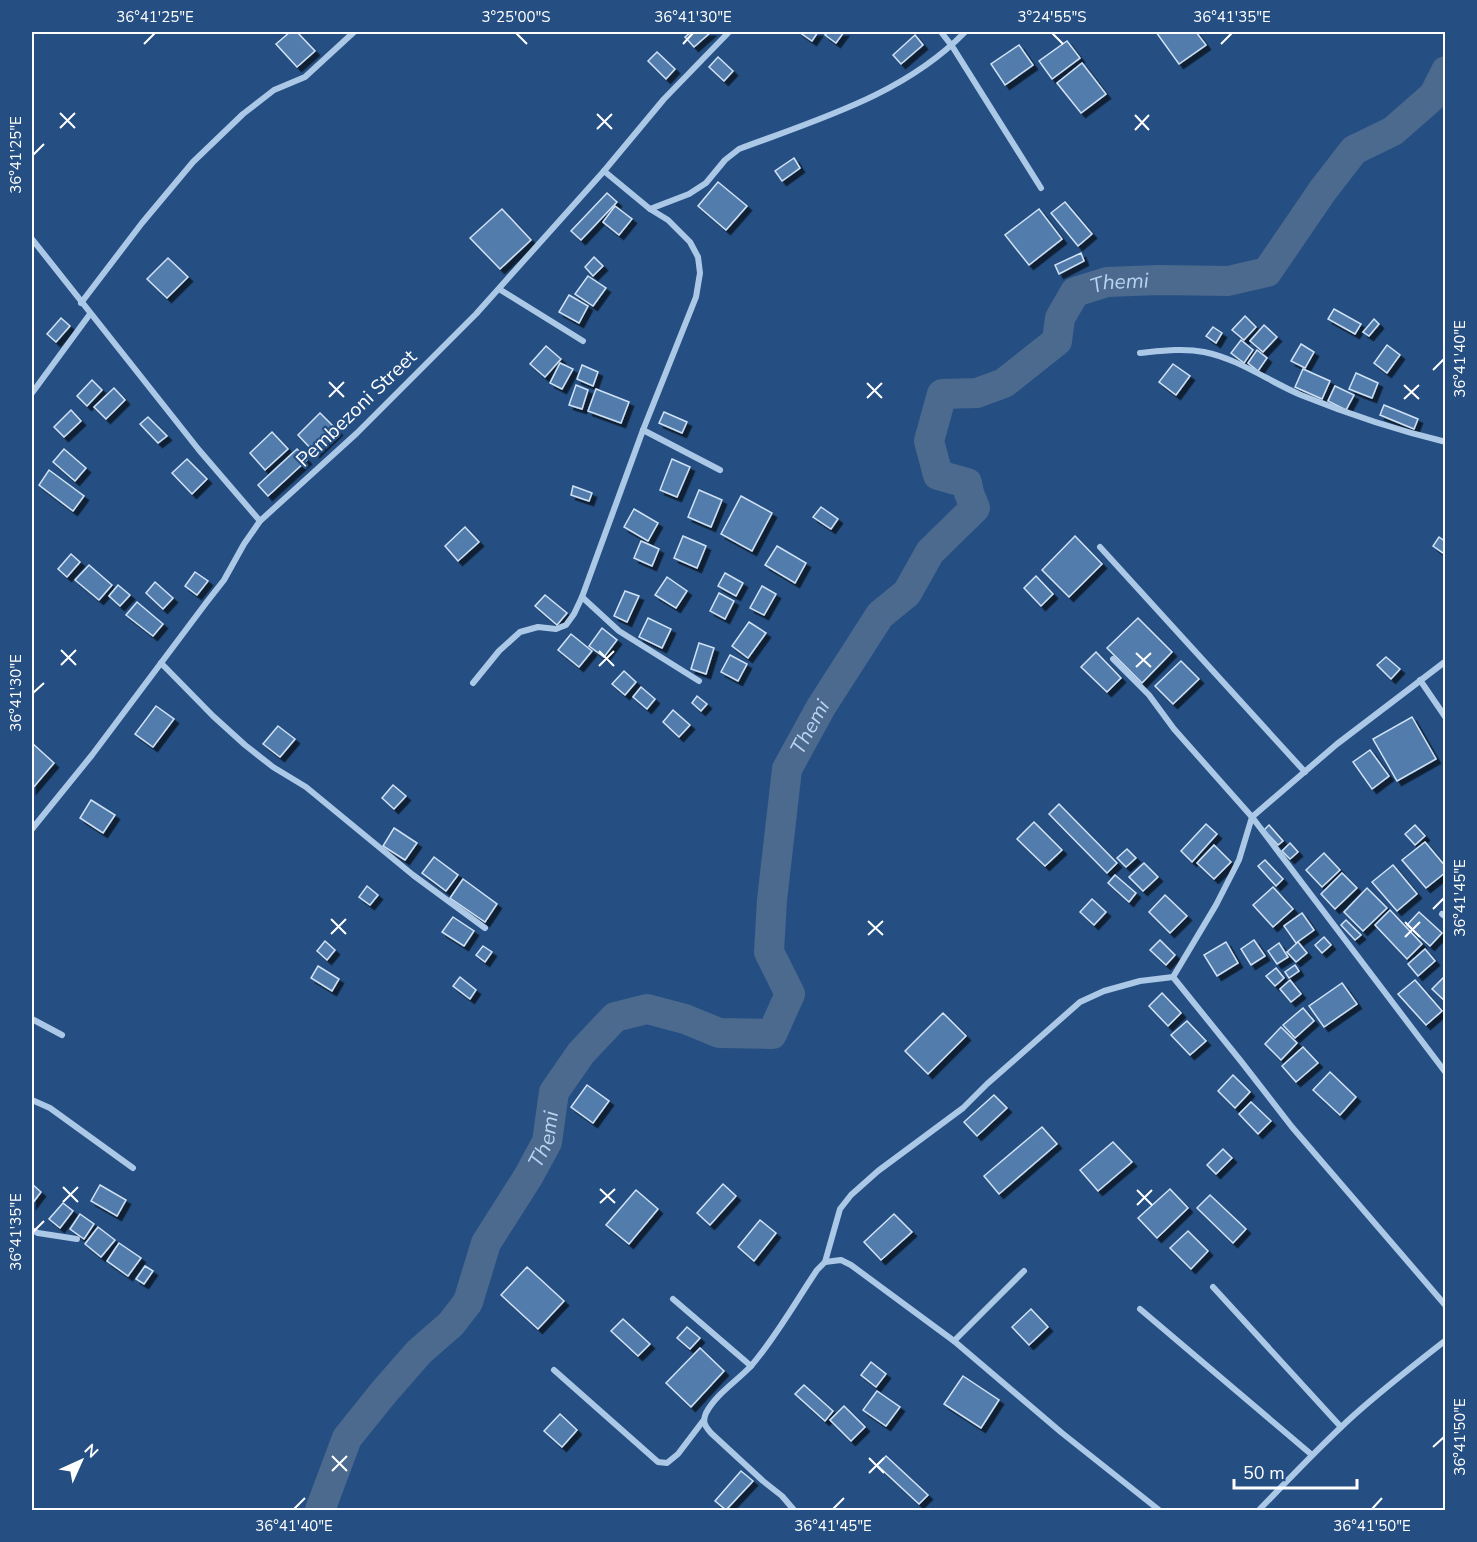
<svg xmlns="http://www.w3.org/2000/svg" width="1477" height="1542" font-family="'Nunito Sans',sans-serif">
<style>
.lines{fill:none;stroke-linecap:round;stroke-linejoin:round}
.river{stroke:#4b6a8e;stroke-width:30}
.building{fill:#517bac;stroke:#d0e2f5;stroke-width:1.5;filter:url(#shadow)}
.minor{stroke:#acc8e7;stroke-width:6}
.ticks{fill:none;stroke:#fff;stroke-width:2}
.labels{text-anchor:middle;stroke-width:4.5;stroke-linejoin:round;paint-order:stroke}
.street-label{font-size:20px;fill:#fff;stroke:#254f82}
.water-label{font-size:21px;font-style:italic;fill:#b8d2ef;stroke:#254f82}
.neatline{fill:none;stroke:#fff;stroke-width:2}
.ticks-label{font-size:15px;text-anchor:middle;fill:#fff}
</style>
<defs>
<filter id="shadow"><feDropShadow dx="4.5" dy="4.5" stdDeviation="0" flood-color="#0009"/></filter>
</defs>
<rect width="100%" height="100%" fill="#254f82"/>
<g class="lines">
<!-- river -->
<path class="river" id="s1" d="M 320,1510 L 347,1438 L 384,1392 L 419,1352 L 451,1324 L 468,1302 L 486,1243 L 528,1177 L 547,1142 L 554,1092 L 581,1053 L 615,1017 L 647,1009 L 685,1019 L 719,1033 L 772,1034 L 790,994 L 769,952 L 772,900 L 787,769 L 821,707 L 880,615 L 907,593 L 930,552 L 975,508 L 969,493 L 967,483 L 938,475 L 929,441 L 942,394 L 977,393 L 1004,383 L 1057,341 L 1060,318 L 1075,292 L 1107,282 L 1159,280 L 1228,281 L 1267,272 L 1323,190 L 1354,150 L 1393,131 L 1434,95 L 1446,71"/>
</g>
<!-- building -->
<g class="building">
<polygon points="290,32 297,32 315,51 297,67 276,44"/>
<polygon points="691,32 711,32 694,47 685,37"/>
<polygon points="799,32 818,32 812,41"/>
<polygon points="828,32 844,32 836,43 825,35"/>
<polygon points="1156,32 1196,32 1206,45 1179,64"/>
<polygon points="915,35 923,45 901,64 893,55"/>
<polygon points="1067,41 1080,58 1052,79 1039,61"/>
<polygon points="1019,45 1033,65 1005,85 991,64"/>
<polygon points="657,52 675,69 666,79 648,61"/>
<polygon points="718,57 733,71 724,81 709,67"/>
<polygon points="1082,63 1106,94 1081,113 1057,83"/>
<polygon points="794,158 800,168 782,181 775,171"/>
<polygon points="718,182 747,206 726,230 698,206"/>
<polygon points="607,193 617,202 581,240 571,231"/>
<polygon points="1065,202 1092,234 1078,246 1051,213"/>
<polygon points="615,206 632,219 619,235 603,222"/>
<polygon points="502,209 531,240 500,269 470,238"/>
<polygon points="1039,209 1062,239 1029,265 1005,235"/>
<polygon points="1081,253 1084,261 1059,274 1055,265"/>
<polygon points="594,257 603,266 593,276 585,267"/>
<polygon points="168,258 188,277 167,298 147,279"/>
<polygon points="588,276 606,288 593,306 575,294"/>
<polygon points="569,295 588,306 579,323 559,312"/>
<polygon points="1334,309 1361,324 1355,334 1328,319"/>
<polygon points="1245,316 1256,327 1244,340 1232,330"/>
<polygon points="61,318 70,326 56,342 47,334"/>
<polygon points="1374,319 1379,324 1369,336 1363,332"/>
<polygon points="1264,325 1277,337 1263,352 1250,341"/>
<polygon points="1213,327 1222,333 1216,343 1206,336"/>
<polygon points="1241,340 1253,350 1244,363 1231,353"/>
<polygon points="1301,344 1314,352 1305,368 1291,361"/>
<polygon points="1387,345 1400,355 1387,373 1374,363"/>
<polygon points="546,346 561,359 545,377 530,364"/>
<polygon points="1257,350 1267,358 1258,371 1248,363"/>
<polygon points="560,363 573,369 562,389 550,383"/>
<polygon points="1173,364 1190,376 1176,395 1159,382"/>
<polygon points="582,365 598,372 593,386 577,379"/>
<polygon points="1303,369 1330,381 1322,399 1295,387"/>
<polygon points="1356,373 1378,383 1372,398 1349,389"/>
<polygon points="92,380 102,390 87,406 77,396"/>
<polygon points="576,385 588,390 582,409 569,405"/>
<polygon points="1335,386 1354,395 1346,410 1328,401"/>
<polygon points="114,388 125,400 106,419 94,407"/>
<polygon points="596,389 629,402 621,423 588,411"/>
<polygon points="1384,405 1418,419 1414,429 1380,415"/>
<polygon points="71,410 81,421 64,437 54,427"/>
<polygon points="664,412 687,422 682,433 659,423"/>
<polygon points="320,413 338,431 315,453 298,435"/>
<polygon points="148,417 167,436 158,443 140,424"/>
<polygon points="272,432 288,449 265,470 250,453"/>
<polygon points="64,449 86,468 75,481 53,462"/>
<polygon points="297,449 307,460 268,496 258,485"/>
<polygon points="187,459 207,479 192,494 172,473"/>
<polygon points="672,459 690,467 677,497 660,490"/>
<polygon points="49,470 84,496 73,511 39,485"/>
<polygon points="573,486 592,493 589,501 571,495"/>
<polygon points="699,490 722,500 711,527 688,517"/>
<polygon points="741,496 772,513 752,551 721,534"/>
<polygon points="821,507 838,519 831,529 813,517"/>
<polygon points="634,509 658,523 648,541 624,527"/>
<polygon points="465,527 479,542 458,561 445,546"/>
<polygon points="683,536 706,546 697,568 674,558"/>
<polygon points="1075,536 1102,564 1069,597 1042,570"/>
<polygon points="1439,537 1446,542 1446,555 1433,546"/>
<polygon points="641,541 659,549 652,566 634,558"/>
<polygon points="777,546 806,563 795,583 765,565"/>
<polygon points="71,554 80,562 67,577 58,569"/>
<polygon points="89,565 112,585 99,600 75,580"/>
<polygon points="195,572 208,581 197,595 185,586"/>
<polygon points="725,573 743,583 736,596 718,586"/>
<polygon points="1036,576 1053,594 1041,606 1024,588"/>
<polygon points="667,577 687,591 676,608 655,595"/>
<polygon points="155,582 173,598 163,609 146,593"/>
<polygon points="118,585 130,595 120,606 109,596"/>
<polygon points="762,586 776,594 764,615 750,608"/>
<polygon points="625,591 639,596 627,622 614,616"/>
<polygon points="719,593 734,601 725,619 710,611"/>
<polygon points="545,595 567,613 557,625 535,606"/>
<polygon points="137,602 163,624 153,636 126,615"/>
<polygon points="648,618 671,629 662,648 639,637"/>
<polygon points="1138,618 1172,652 1142,683 1107,648"/>
<polygon points="749,622 766,633 748,658 732,646"/>
<polygon points="602,628 617,640 604,657 589,646"/>
<polygon points="571,634 592,651 579,667 558,650"/>
<polygon points="699,643 714,648 706,674 691,669"/>
<polygon points="1096,652 1121,678 1107,692 1081,667"/>
<polygon points="730,655 747,664 738,681 721,672"/>
<polygon points="1386,657 1400,669 1391,679 1377,665"/>
<polygon points="1181,661 1199,679 1173,704 1155,686"/>
<polygon points="624,671 636,682 625,695 612,684"/>
<polygon points="641,687 655,699 647,709 633,697"/>
<polygon points="697,696 707,704 701,711 692,703"/>
<polygon points="156,706 174,719 153,747 135,734"/>
<polygon points="673,710 690,725 679,737 663,722"/>
<polygon points="1412,717 1436,759 1397,781 1373,739"/>
<polygon points="278,726 295,739 280,757 263,744"/>
<polygon points="32,743 54,763 32,789"/>
<polygon points="1370,750 1389,776 1372,789 1353,762"/>
<polygon points="393,785 406,796 394,809 382,798"/>
<polygon points="91,800 115,815 103,833 80,818"/>
<polygon points="1059,804 1117,863 1107,873 1049,814"/>
<polygon points="1034,822 1062,850 1045,866 1017,839"/>
<polygon points="1206,824 1217,834 1192,862 1181,851"/>
<polygon points="1269,825 1283,841 1278,845 1264,830"/>
<polygon points="1415,825 1425,836 1415,845 1405,834"/>
<polygon points="394,828 417,843 405,860 383,846"/>
<polygon points="1425,842 1446,867 1446,872 1426,888 1402,860"/>
<polygon points="1290,843 1298,852 1290,859 1282,851"/>
<polygon points="1214,845 1231,862 1214,879 1197,863"/>
<polygon points="1127,849 1136,858 1126,867 1117,858"/>
<polygon points="1324,853 1340,870 1322,887 1306,870"/>
<polygon points="434,857 458,875 446,891 422,873"/>
<polygon points="1265,860 1283,879 1276,886 1258,866"/>
<polygon points="1144,863 1158,877 1143,891 1129,877"/>
<polygon points="1393,865 1417,894 1397,911 1372,882"/>
<polygon points="1342,873 1357,888 1335,909 1321,894"/>
<polygon points="1115,875 1136,893 1129,902 1108,883"/>
<polygon points="463,879 497,904 485,922 450,898"/>
<polygon points="367,886 378,895 370,905 359,897"/>
<polygon points="1273,887 1293,909 1273,927 1253,905"/>
<polygon points="1367,888 1387,908 1363,931 1344,912"/>
<polygon points="1165,895 1187,916 1170,933 1149,912"/>
<polygon points="1092,899 1106,912 1094,925 1080,912"/>
<polygon points="1390,910 1422,944 1407,959 1375,925"/>
<polygon points="1419,912 1442,933 1430,946 1407,925"/>
<polygon points="1302,913 1314,930 1296,943 1284,926"/>
<polygon points="453,917 474,931 464,946 442,932"/>
<polygon points="1346,920 1361,935 1355,940 1341,925"/>
<polygon points="1324,937 1331,945 1322,953 1315,945"/>
<polygon points="1160,940 1175,955 1166,965 1150,950"/>
<polygon points="1254,940 1265,956 1251,965 1241,949"/>
<polygon points="325,941 335,950 327,960 317,951"/>
<polygon points="1226,942 1238,963 1217,976 1204,955"/>
<polygon points="1298,942 1307,953 1296,962 1287,952"/>
<polygon points="1279,943 1288,957 1277,964 1268,951"/>
<polygon points="483,946 492,952 485,962 476,955"/>
<polygon points="1425,949 1435,961 1418,976 1408,964"/>
<polygon points="1295,965 1299,971 1289,978 1285,972"/>
<polygon points="318,966 339,979 332,991 311,978"/>
<polygon points="1276,968 1284,978 1275,986 1266,976"/>
<polygon points="1445,976 1446,976 1446,1002 1432,989"/>
<polygon points="460,977 476,990 470,999 453,986"/>
<polygon points="1290,980 1301,994 1291,1002 1280,989"/>
<polygon points="1415,980 1442,1011 1426,1025 1398,994"/>
<polygon points="1342,983 1357,1004 1324,1027 1309,1006"/>
<polygon points="1162,993 1181,1013 1168,1026 1149,1006"/>
<polygon points="1303,1008 1314,1021 1295,1038 1283,1025"/>
<polygon points="943,1013 966,1036 928,1074 905,1051"/>
<polygon points="1187,1021 1206,1041 1190,1055 1171,1035"/>
<polygon points="1281,1027 1297,1043 1281,1060 1265,1044"/>
<polygon points="1303,1047 1318,1063 1296,1082 1282,1066"/>
<polygon points="1330,1072 1356,1097 1340,1115 1313,1090"/>
<polygon points="1233,1075 1250,1092 1235,1108 1218,1091"/>
<polygon points="587,1085 609,1101 593,1123 571,1107"/>
<polygon points="994,1095 1007,1108 977,1136 964,1122"/>
<polygon points="1251,1102 1271,1121 1258,1134 1239,1114"/>
<polygon points="1042,1127 1057,1144 999,1194 984,1176"/>
<polygon points="1113,1142 1132,1162 1098,1191 1080,1170"/>
<polygon points="1223,1149 1232,1158 1216,1174 1207,1165"/>
<polygon points="32,1184 41,1192 32,1204"/>
<polygon points="723,1184 736,1196 710,1225 697,1213"/>
<polygon points="100,1185 126,1200 117,1216 91,1201"/>
<polygon points="1170,1189 1188,1208 1157,1238 1138,1218"/>
<polygon points="636,1190 658,1209 629,1244 606,1225"/>
<polygon points="1210,1195 1246,1229 1233,1243 1197,1208"/>
<polygon points="63,1203 73,1211 60,1228 49,1219"/>
<polygon points="80,1214 94,1224 84,1239 70,1229"/>
<polygon points="894,1214 912,1232 881,1260 864,1242"/>
<polygon points="760,1220 776,1233 754,1261 738,1247"/>
<polygon points="98,1227 115,1240 101,1257 85,1244"/>
<polygon points="1188,1231 1208,1251 1191,1269 1170,1248"/>
<polygon points="119,1243 141,1258 128,1276 107,1261"/>
<polygon points="145,1266 153,1271 144,1284 136,1279"/>
<polygon points="527,1267 564,1301 538,1329 501,1295"/>
<polygon points="1031,1309 1048,1327 1029,1345 1012,1327"/>
<polygon points="623,1319 650,1344 638,1356 611,1331"/>
<polygon points="687,1327 700,1338 690,1349 677,1338"/>
<polygon points="700,1348 724,1371 691,1407 666,1383"/>
<polygon points="871,1362 886,1374 876,1387 861,1375"/>
<polygon points="963,1376 999,1400 981,1428 944,1404"/>
<polygon points="804,1385 833,1411 825,1421 795,1394"/>
<polygon points="877,1391 900,1407 886,1426 863,1410"/>
<polygon points="844,1406 865,1427 851,1441 830,1420"/>
<polygon points="560,1414 577,1430 562,1447 544,1431"/>
<polygon points="886,1456 928,1495 919,1504 877,1465"/>
<polygon points="741,1471 753,1481 726,1510 715,1501"/>
</g>
<g class="lines">
<!-- minor -->
<g class="minor">
<polyline points="941,32 952,46 1041,188"/>
<path d="M 650,209 L 689,194 L 706,183 L 725,160 L 739,149 C 819,119 905,94 965,32"/>
<polyline points="32,239 199,450 260,521"/>
<polyline points="499,289 583,341"/>
<polyline points="81,303 142,223 193,162 243,114 274,90 305,77 354,32"/>
<path d="M 1140,353 C 1161,351 1183,348 1204,352 C 1239,359 1268,381 1301,395 C 1348,414 1396,430 1446,442"/>
<polyline points="32,393 90,314"/>
<polyline points="643,430 720,470"/>
<polyline points="1100,547 1305,772"/>
<polyline points="582,597 619,631 699,681"/>
<polyline points="1113,659 1149,695 1174,729 1252,817 1446,1073"/>
<polyline points="161,663 213,716 245,745 273,767 306,787 413,875 485,928"/>
<polyline points="1420,680 1446,718"/>
<polyline points="473,683 499,651 520,632 538,627 556,629 566,625 574,614 582,597 643,430 696,297 700,273 698,257 690,242 668,220 650,209 604,171"/>
<polyline points="32,829 92,755 206,603 224,580 244,544 260,521 357,433 476,314 604,171 664,99 729,32"/>
<polyline points="1442,914 1446,917"/>
<polyline points="1173,977 1216,905 1239,860 1252,817 1337,744 1446,661"/>
<polyline points="1173,977 1240,1060 1292,1127 1446,1306"/>
<polyline points="32,1019 62,1035"/>
<polyline points="32,1100 50,1108 133,1168"/>
<polyline points="32,1230 38,1233 77,1239"/>
<polyline points="825,1262 840,1209 851,1195 878,1171 963,1108 987,1084 1080,1002 1104,991 1140,981 1173,977"/>
<polyline points="1213,1287 1341,1427"/>
<polyline points="673,1299 751,1366"/>
<polyline points="1140,1309 1312,1455"/>
<polyline points="954,1341 1024,1271"/>
<polyline points="554,1370 658,1462 667,1463 678,1454 703,1421"/>
<path d="M 794,1510 L 782,1496 L 763,1481 L 711,1433 C 705,1426 702,1422 706,1413 C 716,1394 737,1381 751,1366 C 776,1337 796,1301 817,1270 L 825,1262 L 841,1260 L 851,1265 L 954,1341 L 1062,1433 L 1159,1510"/>
<path d="M 1259,1510 C 1290,1478 1320,1446 1353,1416 C 1383,1389 1414,1365 1446,1340"/>
</g>
</g>
<!-- ticks -->
<path class="ticks" d="M 516,33 L 527,44M 1052,33 L 1063,44M 144,44 L 155,33M 683,44 L 693,33M 1221,44 L 1232,33M 60,113 L 75,128M 597,114 L 612,129M 1135,115 L 1149,130M 60,128 L 75,113M 597,129 L 612,114M 1135,130 L 1149,115M 33,155 L 44,144M 1433,370 L 1444,359M 329,382 L 344,397M 867,383 L 882,398M 1404,385 L 1419,399M 329,397 L 344,382M 867,398 L 882,383M 1404,399 L 1419,385M 61,650 L 76,665M 599,651 L 614,666M 1136,653 L 1151,667M 61,665 L 76,650M 599,666 L 614,651M 1136,667 L 1151,653M 33,693 L 44,683M 1433,909 L 1444,898M 331,919 L 346,934M 868,921 L 883,935M 1405,922 L 1420,937M 331,934 L 346,919M 868,935 L 883,921M 1405,937 L 1420,922M 63,1187 L 78,1202M 600,1189 L 615,1203M 1137,1190 L 1152,1205M 63,1202 L 78,1187M 600,1203 L 615,1189M 1137,1205 L 1152,1190M 33,1232 L 44,1221M 1433,1447 L 1444,1437M 332,1456 L 347,1471M 869,1458 L 884,1473M 332,1471 L 347,1456M 869,1473 L 884,1458M 294,1509 L 305,1498M 833,1509 L 844,1498M 1372,1509 L 1382,1498"/>
<g class="labels">
<!-- street labels -->
<g class="street-label">
<text transform="translate(356 408) rotate(-44)" y="7">Pembezoni Street</text>
</g>
<!-- water labels -->
<g class="water-label">
<text dy="7" stroke="none"><textPath href="#s1" startOffset="1719">Themi</textPath></text>
<text dy="7" stroke="none"><textPath href="#s1" startOffset="1071">Themi</textPath></text>
<text dy="7" stroke="none"><textPath href="#s1" startOffset="441">Themi</textPath></text>
</g>
</g>
<!-- border -->
<rect width="1477" height="1542" fill="none" stroke="#254f82" stroke-width="66"/>
<!-- north arrow -->
<g transform="translate(81 1461) rotate(45)" stroke="#254f82" stroke-width="4.5" paint-order="stroke">
<path d="M0-4.5L10 22L0 15L-10 22Z" fill="#ffffff"/>
<text y="-9" font-size="16" font-weight="bold" text-anchor="middle" fill="#ffffff">N</text>
</g>
<!-- scale -->
<path d="M1234 1479v9h123v-9" fill="none" stroke="#ffffff" stroke-width="3"/>
<text x="1243" y="1479" font-size="18" fill="#ffffff" stroke="#254f82" stroke-width="4.5" paint-order="stroke">50 m</text>
<rect x="33" y="33" width="1411" height="1476" class="neatline"/>
<g class="ticks-label">
<text x="155" y="22">36°41'25"E</text>
<text x="516" y="22">3°25'00"S</text>
<text x="693" y="22">36°41'30"E</text>
<text x="1052" y="22">3°24'55"S</text>
<text x="1232" y="22">36°41'35"E</text>
<text transform="translate(16 155) rotate(-90)" y="5">36°41'25"E</text>
<text transform="translate(1460 359) rotate(-90)" y="5">36°41'40"E</text>
<text transform="translate(16 693) rotate(-90)" y="5">36°41'30"E</text>
<text transform="translate(1460 898) rotate(-90)" y="5">36°41'45"E</text>
<text transform="translate(16 1232) rotate(-90)" y="5">36°41'35"E</text>
<text transform="translate(1460 1437) rotate(-90)" y="5">36°41'50"E</text>
<text x="294" y="1531">36°41'40"E</text>
<text x="833" y="1531">36°41'45"E</text>
<text x="1372" y="1531">36°41'50"E</text>
</g>
</svg>
